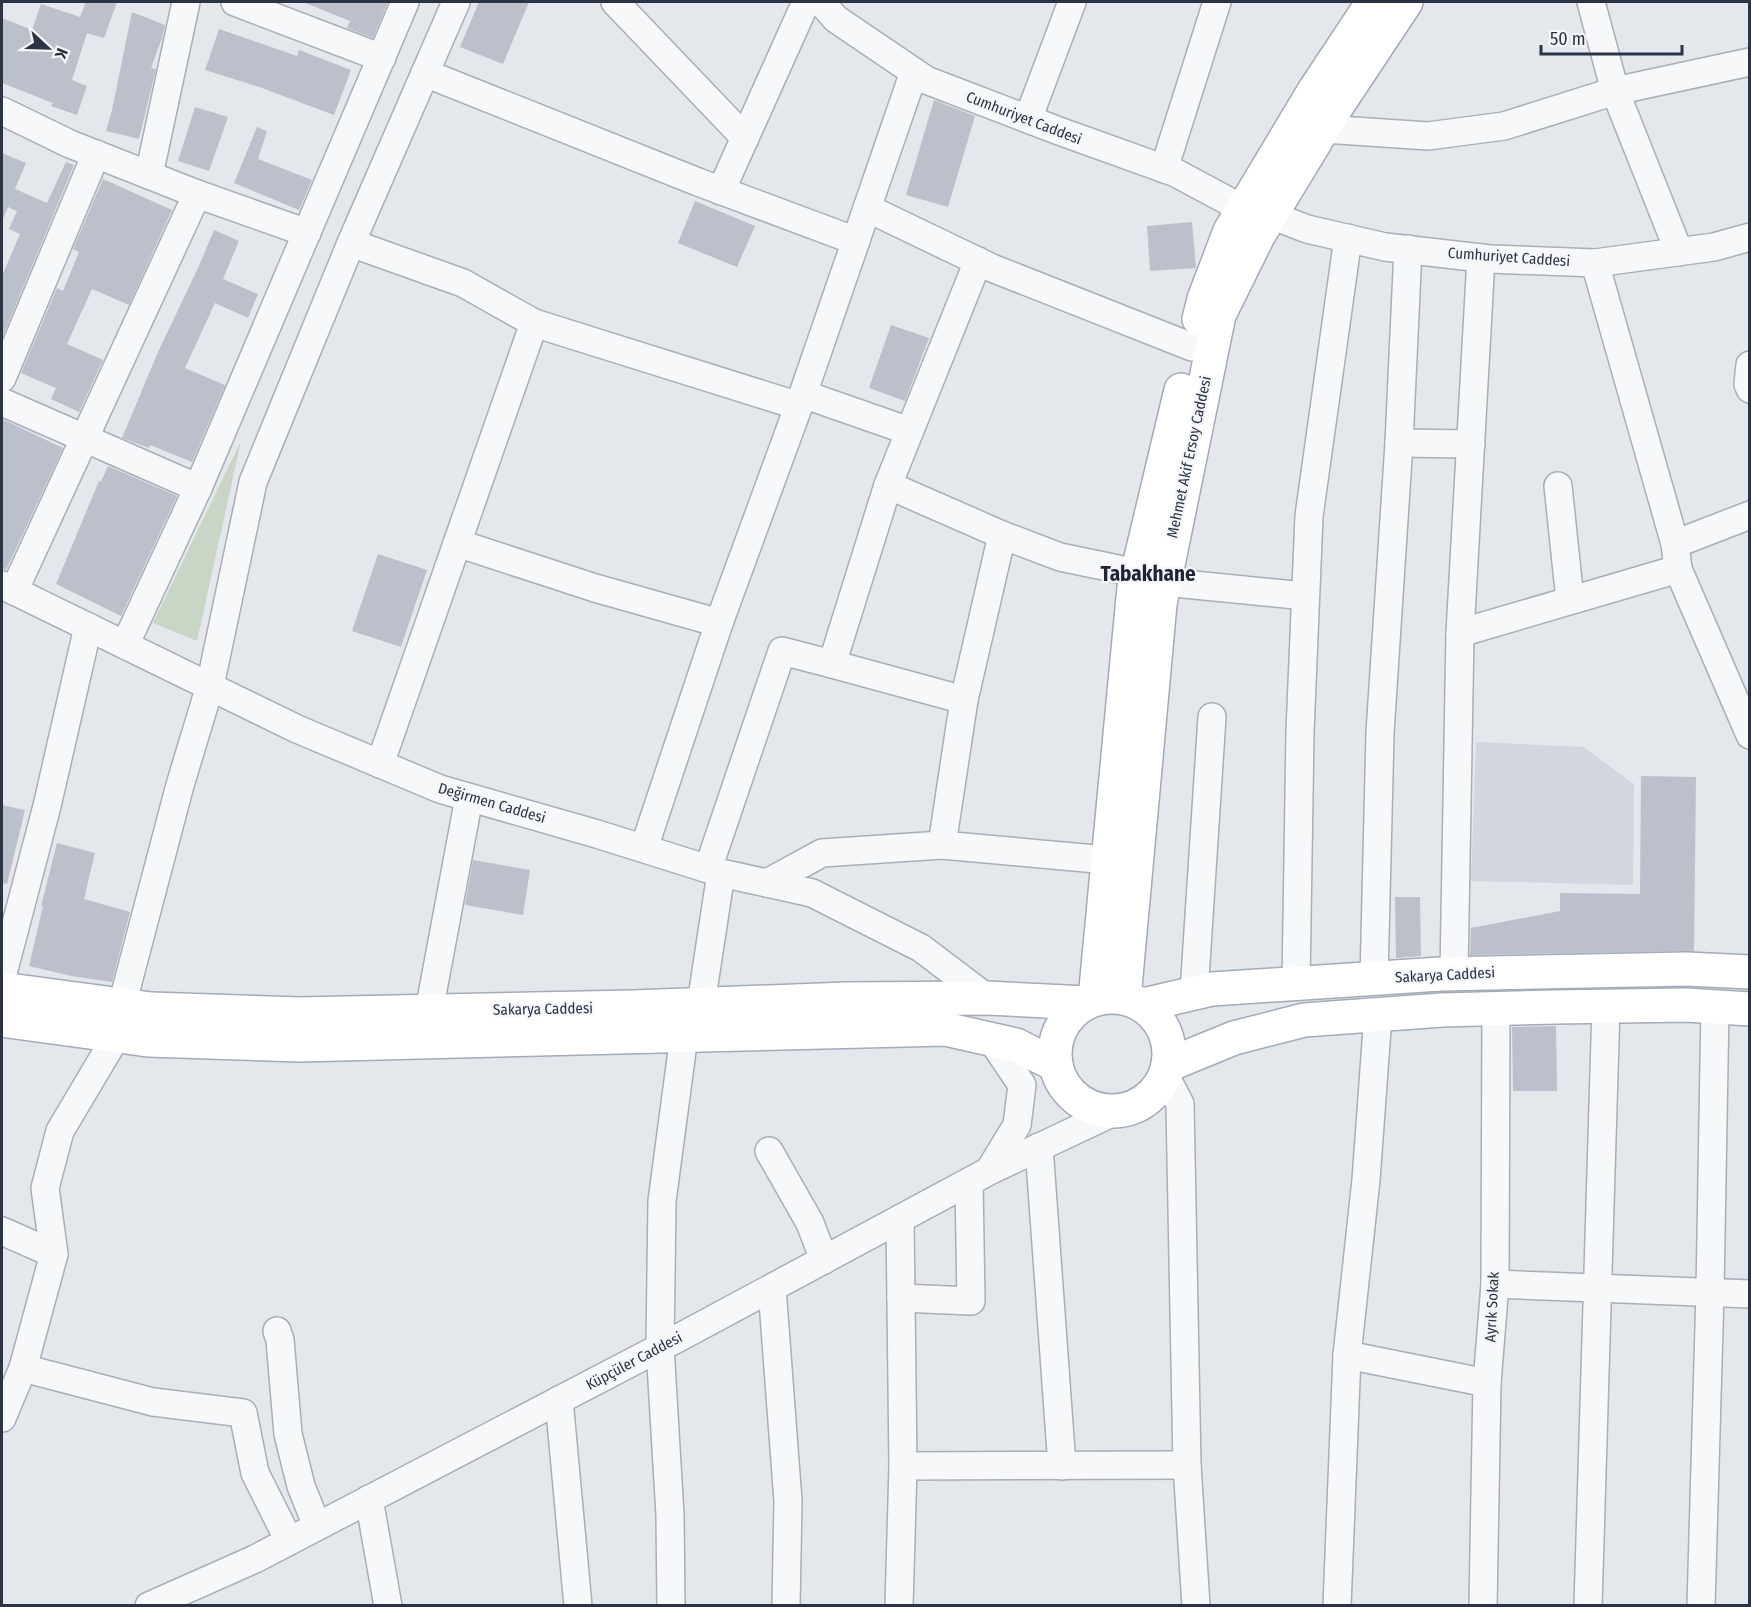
<svg xmlns="http://www.w3.org/2000/svg" width="1751" height="1607" font-family="'Fira Sans Condensed',sans-serif">
<style>
.built{fill:#d2d6de}
.green{fill:#c9d6c5}
.building{fill:#bbc0ca}
.lines{fill:none;stroke-linecap:round;stroke-linejoin:round}
.minor-casing{stroke:#a9aeb7;stroke-width:30}
.major-casing{stroke:#a3abb8;stroke-width:36}
.minor{stroke:#f7f8fa;stroke-width:27}
.major{stroke:#fff;stroke-width:33}
.labels{text-anchor:middle;stroke-width:4.5;stroke-linejoin:round;paint-order:stroke}
.street-label{font-size:15px;fill:#2b3445;stroke:#f4f6f9}
.district-label{font-size:21px;font-weight:bold;fill:#1d2536;stroke:#f4f6f9}
</style>
<rect width="100%" height="100%" fill="#e4e7ec"/>
<!-- built -->
<polygon class="built" points="1476,742 1583,747 1634,784 1633,885 1471,881"/>
<!-- green -->
<polygon class="green" points="241,441 197,641 153,623"/>
<!-- building -->
<g class="building">
<polygon points="86,2 117,2 104,38 87,33 72,80 87,86 77,115 51,106 53,103 2,83 2,18 32,30 41,4 80,17"/>
<polygon points="303,2 388,2 373,38 347,28 350,21"/>
<polygon points="479,2 529,2 503,64 460,47"/>
<polygon points="132,12 165,25 162,38 151,68 156,69 139,139 106,131 112,110"/>
<polygon points="219,29 297,56 299,50 351,70 334,115 262,88 205,70"/>
<polygon points="934,100 975,116 948,207 906,195"/>
<polygon points="195,107 228,117 209,171 178,161"/>
<polygon points="257,127 267,131 258,159 312,180 299,210 234,183"/>
<polygon points="2,153 26,163 15,189 47,203 66,162 74,165 2,338 2,276 20,234 9,229 17,211 8,207 2,221"/>
<polygon points="103,179 172,210 129,305 92,289 67,344 103,360 79,412 51,399 56,388 21,373 57,288 63,291 79,252 73,249"/>
<polygon points="695,201 755,226 737,267 678,243"/>
<polygon points="1192,222 1196,268 1150,271 1147,226"/>
<polygon points="214,230 239,241 223,279 258,294 248,318 215,303 185,368 225,385 192,462 150,445 149,448 122,438 158,352 198,268"/>
<polygon points="891,325 929,338 905,401 869,388"/>
<polygon points="2,419 63,448 6,570 2,569"/>
<polygon points="108,466 177,496 121,616 56,584 99,481 101,482"/>
<polygon points="378,554 427,570 401,647 352,631"/>
<polygon points="1641,776 1696,777 1694,951 1470,955 1471,928 1560,911 1560,893 1640,894"/>
<polygon points="2,805 25,810 7,884 2,883"/>
<polygon points="57,843 95,853 84,899 130,912 112,982 71,976 29,966 43,906 41,906"/>
<polygon points="473,860 530,870 523,915 465,905"/>
<polygon points="1395,897 1420,897 1421,956 1396,958"/>
<polygon points="1556,1026 1557,1091 1513,1091 1512,1027"/>
</g>
<g class="lines">
<defs>
<g id="minor">
<polyline points="235,2 382,58"/>
<polyline points="615,2 745,138"/>
<polyline points="821,2 836,19 926,80 1059,131 1176,173 1243,209 1271,215 1307,229 1385,247 1490,259 1595,263 1714,247 1750,237"/>
<polyline points="1591,2 1615,91 1679,252"/>
<polyline points="425,73 698,182 856,241"/>
<polyline points="2,111 70,144 197,194 307,233"/>
<polyline points="1028,119 1072,2"/>
<polyline points="1324,129 1428,136 1504,126 1615,91 1750,62"/>
<polyline points="1164,169 1217,2"/>
<polyline points="149,175 186,2"/>
<polyline points="721,191 806,2"/>
<polyline points="867,208 992,268 1192,347"/>
<polyline points="351,243 463,283 534,323 799,406"/>
<polyline points="1595,263 1675,544 1678,569 1750,735"/>
<polyline points="1750,365 1748,384 1750,389"/>
<polyline points="2,378 96,154"/>
<polyline points="803,394 909,431"/>
<polyline points="2,402 198,488"/>
<polyline points="1399,443 1471,444"/>
<polyline points="888,485 1002,535 1060,557 1137,573"/>
<polyline points="1558,486 1570,600"/>
<polyline points="457,543 595,588 719,623"/>
<polyline points="1675,544 1750,515"/>
<polyline points="1164,582 1305,596"/>
<polyline points="2,585 297,729 440,789 597,834 721,873 812,893 921,948 987,998"/>
<polyline points="14,591 197,194"/>
<polyline points="1460,633 1481,258"/>
<polyline points="125,645 198,488 405,2"/>
<polyline points="832,664 964,700"/>
<polyline points="380,764 534,323"/>
<polyline points="942,845 964,700 1002,535"/>
<polyline points="644,848 719,623 803,394 914,72"/>
<polyline points="708,869 782,651 832,664 888,485 978,261"/>
<polyline points="767,883 822,853 942,845 1107,860"/>
<polyline points="1454,973 1460,633 1678,569"/>
<polyline points="2,977 47,806 88,627"/>
<polyline points="1374,979 1380,733 1399,443 1408,249"/>
<polyline points="1296,984 1300,732 1309,516 1348,238"/>
<polyline points="1194,993 1212,717"/>
<polyline points="701,1004 721,873"/>
<polyline points="122,1005 180,785 210,686 253,482 351,243 456,2"/>
<polyline points="429,1011 469,798"/>
<polyline points="1165,1075 1180,1104 1187,1465 1196,1606"/>
<polyline points="1039,1147 1062,1466"/>
<polyline points="769,1151 810,1223 824,1260"/>
<polyline points="989,1171 1017,1125 1022,1085 991,1039"/>
<polyline points="2,1231 54,1254"/>
<polyline points="1495,1284 1750,1294"/>
<polyline points="772,1288 788,1501 786,1606"/>
<polyline points="901,1298 971,1301 969,1182"/>
<polyline points="277,1331 280,1340 288,1434 301,1486 317,1526"/>
<polyline points="1347,1355 1487,1383"/>
<polyline points="23,1368 153,1402 243,1413 255,1473 289,1541"/>
<polyline points="559,1400 578,1606"/>
<polyline points="2,1418 23,1368 54,1254 45,1188 60,1131 117,1035"/>
<polyline points="903,1466 1187,1465"/>
<polyline points="369,1499 388,1606"/>
<polyline points="149,1606 255,1559 682,1336 989,1171 1116,1111"/>
<polyline points="671,1606 670,1515 660,1347 662,1201 684,1036"/>
<polyline points="899,1606 903,1466 900,1219"/>
<polyline points="1337,1606 1347,1355 1366,1180 1378,1015"/>
<polyline points="1483,1606 1487,1383 1495,1284 1496,1009"/>
<polyline points="1588,1606 1606,1006"/>
<polyline points="1701,1606 1710,1292 1715,1007"/>
</g>
<g id="major">
<polyline points="1199,319 1204,299 1230,231 1314,91 1373,2"/>
<polyline points="2,989 151,1009 300,1014 633,1007 846,999 987,998 1086,1003"/>
<circle cx="1112" cy="1054" r="57"/>
<polyline points="1124,998 1160,604 1219,315 1258,236 1337,106 1406,2"/>
<polyline points="1095,999 1134,587 1181,390"/>
<polyline points="1143,1005 1212,989 1440,974 1687,969 1750,972"/>
<polyline points="2,1020 148,1040 300,1045 945,1029 1016,1045 1056,1065"/>
<polyline points="1168,1065 1234,1038 1304,1020 1442,1010 1555,1007 1686,1005 1750,1009"/>
</g>
</defs>
<!-- minor casing -->
<use href="#minor" class="minor-casing"/>
<!-- major casing -->
<use href="#major" class="major-casing"/>
<!-- minor -->
<use href="#minor" class="minor"/>
<!-- major -->
<use href="#major" class="major"/>
</g>
<g class="labels">
<!-- street labels -->
<g class="street-label">
<text transform="translate(1024 118) rotate(21)" y="5">Cumhuriyet Caddesi</text>
<text transform="translate(1509 257) rotate(4)" y="5">Cumhuriyet Caddesi</text>
<text transform="translate(1189 457) rotate(-78)" y="5">Mehmet Akif Ersoy Caddesi</text>
<text transform="translate(492 803) rotate(16)" y="5">Değirmen Caddesi</text>
<text transform="translate(1445 975) rotate(-3)" y="5">Sakarya Caddesi</text>
<text transform="translate(543 1009) rotate(-1)" y="5">Sakarya Caddesi</text>
<text transform="translate(1492 1307) rotate(-87)" y="5">Ayrık Sokak</text>
<text transform="translate(634 1361) rotate(-28)" y="5">Küpçüler Caddesi</text>
</g>
<!-- district labels -->
<g class="district-label">
<text x="1148" y="581">Tabakhane</text>
</g>
</g>
<!-- border -->
<rect width="1751" height="1607" fill="none" stroke="#2b3445" stroke-width="6"/>
<!-- north arrow -->
<g transform="translate(48 48) rotate(112)" stroke="#f4f6f9" stroke-width="4.5" paint-order="stroke">
<path d="M0-4.5L10 22L0 15L-10 22Z" fill="#2b3445"/>
<text y="-9" font-size="16" font-weight="bold" text-anchor="middle" fill="#2b3445">K</text>
</g>
<!-- scale -->
<path d="M1541 45v9h141v-9" fill="none" stroke="#2b3445" stroke-width="3"/>
<text x="1550" y="45" font-size="18" fill="#2b3445" stroke="#f4f6f9" stroke-width="4.5" paint-order="stroke">50 m</text>
</svg>
